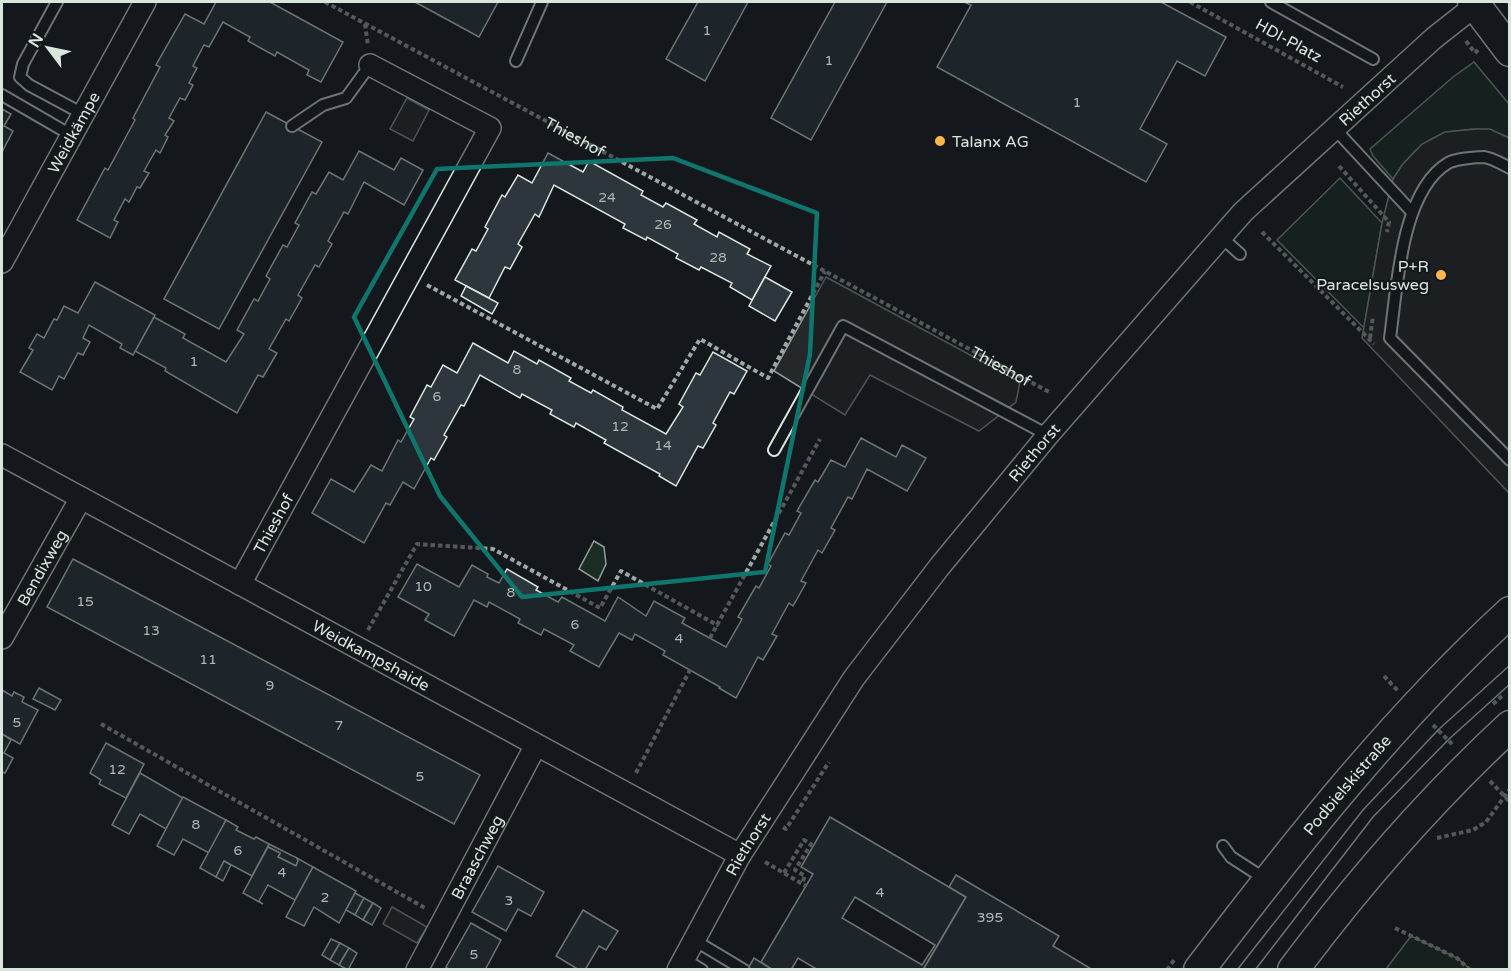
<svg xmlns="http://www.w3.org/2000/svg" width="1511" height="971" font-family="'Varela Round',sans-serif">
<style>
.green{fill:#1a2d24;stroke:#939e99;stroke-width:1.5}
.parking{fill:#24282b;stroke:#939e99;stroke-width:1.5}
.building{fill:#2c363c;stroke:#d8e6dc;stroke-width:1.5;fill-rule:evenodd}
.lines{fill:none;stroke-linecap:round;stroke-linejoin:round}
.service-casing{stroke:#d8e6dc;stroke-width:14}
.minor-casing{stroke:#d8e6dc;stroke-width:24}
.secondary-casing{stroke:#d8e6dc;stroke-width:33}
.path{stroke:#9da8a2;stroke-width:4;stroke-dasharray:4.5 3;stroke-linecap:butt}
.service{stroke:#14181c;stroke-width:10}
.minor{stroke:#14181c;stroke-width:21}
.secondary{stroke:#14181c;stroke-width:30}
.tram{stroke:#d8e6dc;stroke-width:1.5}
.marked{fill:none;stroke:#0f766e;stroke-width:4.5;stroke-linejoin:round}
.poi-dot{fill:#ffb74d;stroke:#14181c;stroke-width:2}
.labels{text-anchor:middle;stroke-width:4.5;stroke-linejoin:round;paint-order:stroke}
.number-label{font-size:14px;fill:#adbab4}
.street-label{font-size:16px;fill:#d8e6dc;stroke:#14181c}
.poi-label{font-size:16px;fill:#d8e6dc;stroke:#14181c;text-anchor:start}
</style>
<rect width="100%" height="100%" fill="#14181c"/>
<!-- green -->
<g class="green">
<path d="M 1474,62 L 1509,104 L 1509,138 C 1494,130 1481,128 1464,130 C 1430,132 1410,152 1393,179 L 1373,156 L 1370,149 L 1453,77 Z"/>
<polygon points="1340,178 1382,223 1364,328 1277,240"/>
<polygon points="594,541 604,547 606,564 598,581 579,569"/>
<polygon points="1411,936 1457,958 1470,969 1386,969"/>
</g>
<!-- parking -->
<g class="parking">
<polygon points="407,98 429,110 413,141 390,129"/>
<polygon points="1476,129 1490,129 1509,138 1509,493 1362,338 1382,223 1393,179 1402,165 1422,144 1445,132"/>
<polygon points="826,277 1020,382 1016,402 979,431 870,375 845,415 774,371"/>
<polygon points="392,907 427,927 417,943 383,924"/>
</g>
<!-- building -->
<g class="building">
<polygon points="216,2 270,2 343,42 321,82 307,75 309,70 277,52 275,56 248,41 250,37 223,22 209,47 204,45 193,66 197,68 189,83 193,85 185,100 180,98 169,118 174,121 165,135 168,137 160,153 156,150 144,171 149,173 140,188 137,187 129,202 125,199 114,220 118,222 110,238 77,220 105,168 108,170 135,120 133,118 160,67 156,65 185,14 204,24"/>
<polygon points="415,2 498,2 479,37"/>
<polygon points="698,2 748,2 705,81 666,59"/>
<polygon points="835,2 887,2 811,140 771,118"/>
<polygon points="964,2 1161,2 1226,37 1205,76 1177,61 1140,129 1167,144 1146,182 937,67 971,5"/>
<polygon points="2,109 11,114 4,126 13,131 2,152"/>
<polygon points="266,112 322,142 219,329 164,299"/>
<polygon points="359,151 394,170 401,158 423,170 404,205 364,182 348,214 344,212 328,241 332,244 319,267 315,265 298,295 302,298 289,321 286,319 269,349 277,353 263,377 258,375 237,413 165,371 166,368 135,351 154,317 185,334 183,338 226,362 244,334 237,330 254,299 258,301 270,279 266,276 283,245 287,247 299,225 295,223 312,192 316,194 329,172 343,180"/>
<polygon points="548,153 583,172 589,161 643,191 641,195 663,207 666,203 697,220 694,224 717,237 719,232 750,249 747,254 771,266 752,300 730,287 732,283 701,267 699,270 676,258 678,254 647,237 646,240 623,228 625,224 554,185 539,217 535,214 518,244 522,247 510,269 505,267 489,298 455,280 472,249 476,251 488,229 485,227 502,195 505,197 518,175 532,183"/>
<polygon points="765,277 792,292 775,321 749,306"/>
<polygon points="95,282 155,315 133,355 120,348 122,344 89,325 83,338 90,342 83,355 78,353 64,379 59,376 52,390 20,372 33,350 29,348 37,334 44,338 54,319 57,320 64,306 78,313"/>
<polygon points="466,286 498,303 492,314 461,296"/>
<polygon points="473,343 508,363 514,351 537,364 539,360 571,378 569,381 591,393 593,390 623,407 622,410 666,434 683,407 679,404 696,373 700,375 713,352 747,371 734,394 730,392 713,423 716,425 703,448 698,446 676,486 659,476 660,474 604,443 606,440 576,423 574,427 550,414 552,410 522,394 520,398 480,375 464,406 461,405 444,435 447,437 434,460 431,458 414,489 403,482 390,505 386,503 364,543 312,513 331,479 354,492 371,465 382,471 398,440 401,442 414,419 410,417 427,385 431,387 443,365 457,373"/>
<polygon points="861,438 896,457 902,445 926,458 907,491 867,469 852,499 848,497 831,528 835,530 822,553 818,550 801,581 806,583 793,606 789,603 772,634 777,636 763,660 758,657 736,698 719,688 720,687 663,655 665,651 635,634 632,640 619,633 599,667 570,651 574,645 544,629 541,635 518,623 520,619 489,602 487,607 474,600 454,636 425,620 429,614 398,597 417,564 459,587 472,565 488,574 487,577 499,583 507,569 538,587 536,590 558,602 562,597 605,621 618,597 646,616 654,601 685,618 682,623 726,647 742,619 738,617 756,586 759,588 771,566 768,564 785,533 789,535 801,513 797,511 815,480 818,482 831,460 845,467"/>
<polygon points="73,559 480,775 454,824 47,607"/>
<polygon points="39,688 61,700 55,710 33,699"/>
<polygon points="2,690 12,696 14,692 24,697 22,702 38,710 20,744 2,734"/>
<polygon points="2,734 11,740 4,753 13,758 5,773 2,772"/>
<polygon points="106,743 144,764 126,798 99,784 101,780 90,773"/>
<polygon points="140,773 183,798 166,829 140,814 129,834 112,825"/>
<polygon points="183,797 226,820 209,853 183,839 174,855 157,846"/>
<path d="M 830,817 L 966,897 L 923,970 L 818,970 L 798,958 L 791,970 L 773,970 L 761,962 L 813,874 L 801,867 ZM 855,897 L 935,945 L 922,965 L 842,918 Z"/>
<polygon points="226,820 238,827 236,830 254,839 256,837 269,844 252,876 224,861 216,877 200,868"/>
<polygon points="269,844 297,858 298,861 296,866 278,857 280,853 268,847"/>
<polygon points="268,847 280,853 278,857 296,866 298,861 297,858 313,867 295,900 268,885 259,901 263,904 243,893"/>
<polygon points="224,861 231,865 223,881 216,877"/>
<polygon points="498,866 544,892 531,916 518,909 506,931 472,912"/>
<polygon points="313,867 356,891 339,923 314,907 304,926 286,917"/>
<polygon points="956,875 1059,936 1053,946 1093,970 923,970 966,897 949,887"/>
<polygon points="355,893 364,898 355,915 346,910"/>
<polygon points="364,898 373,903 363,920 355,915"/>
<polygon points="373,903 381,908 372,925 363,920"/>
<polygon points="583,910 618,931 606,950 599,946 585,970 579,970 556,956"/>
<polygon points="471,923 501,940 485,970 450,970 446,967"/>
<polygon points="331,939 340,943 330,960 322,955"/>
<polygon points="340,943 349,948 339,965 330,960"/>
<polygon points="349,948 357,953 348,970 339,965"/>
<polygon points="754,958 773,970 747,970"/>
</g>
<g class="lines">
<defs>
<g id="service">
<polyline points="57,2 23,64 20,77 29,85 83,114"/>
<polyline points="1271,2 1373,59"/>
<polyline points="516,61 542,2"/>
<polyline points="2,95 71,135"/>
<polyline points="292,126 323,105 346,98 370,65"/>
<polyline points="1334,128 1411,211"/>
<path d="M 1510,168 C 1502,164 1492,158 1484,157 C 1475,157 1455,159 1448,163 C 1401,191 1397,288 1390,338 L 1510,460"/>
<polyline points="1220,236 1240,254"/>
<polyline points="774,450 843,326 1048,435"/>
<polyline points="1223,846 1231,857 1265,879"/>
<polyline points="694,940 744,970"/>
<polyline points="684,959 702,970"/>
</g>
<g id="minor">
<path id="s2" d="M 2,262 L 145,2"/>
<path id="s3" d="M 2,455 L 740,855"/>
<path id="s4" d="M 240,584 L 490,128 L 370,65"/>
<path id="s5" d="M 2,638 L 81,498"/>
<path id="s6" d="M 417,970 L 536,745"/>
<path id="s7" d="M 678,970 L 740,855 L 854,678 L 940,566 L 1048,435 L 1243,212 L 1434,38 L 1476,5"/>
</g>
<g id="secondary">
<polyline points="1473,2 1510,51"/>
<path id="s8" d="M 1199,970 C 1295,844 1393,720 1510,612"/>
<path d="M 1293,970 C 1358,883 1430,800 1510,726"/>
</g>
</defs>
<!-- service casing -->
<use href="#service" class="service-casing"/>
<!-- minor casing -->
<use href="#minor" class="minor-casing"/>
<!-- secondary casing -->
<use href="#secondary" class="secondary-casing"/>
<!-- path -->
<g class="path">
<path id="s1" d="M 325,2 L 1051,393"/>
<polyline points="1190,2 1343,87"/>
<polyline points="365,24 368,46"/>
<polyline points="1466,41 1475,53 1478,50"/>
<polyline points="1339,166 1389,222 1387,232"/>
<polyline points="1262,232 1374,344"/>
<polyline points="427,285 657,409 700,339 768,378 825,271"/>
<polyline points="1370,338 1373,316"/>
<polyline points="368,630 417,544 493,549 600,608 621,571 717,625 820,439"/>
<polyline points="710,638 717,625"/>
<polyline points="1384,676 1398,691"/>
<polyline points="1493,704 1503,695"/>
<polyline points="101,724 425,908"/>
<polyline points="1433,725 1453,745"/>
<polyline points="636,773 690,670"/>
<polyline points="1490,781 1510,802"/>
<polyline points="783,827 786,829 829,762"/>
<polyline points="1437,838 1473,830 1486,822 1510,789"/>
<polyline points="765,862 806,886"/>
<polyline points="784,873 804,840 811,844 795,870 805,876 802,883"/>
<polyline points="1395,928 1457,958 1470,970"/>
<polyline points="1167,970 1174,960"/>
</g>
<!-- service -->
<use href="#service" class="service"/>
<!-- minor -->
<use href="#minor" class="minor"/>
<!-- secondary -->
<use href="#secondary" class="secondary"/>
<!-- tram -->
<g class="tram">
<polyline points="1507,2 1510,5"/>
<polyline points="1237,970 1363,810 1438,730 1510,665"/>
<polyline points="1255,970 1373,817 1448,740 1510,684"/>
</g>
</g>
<!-- marked area -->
<path d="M0 0H1511V971H0ZM 673,158 L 817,213 L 810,354 L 765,572 L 522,597 L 440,496 L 354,317 L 437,169 Z" fill="#14181c" fill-opacity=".55" fill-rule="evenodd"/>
<path class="marked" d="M 673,158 L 817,213 L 810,354 L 765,572 L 522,597 L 440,496 L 354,317 L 437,169 Z"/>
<!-- markers -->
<g class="poi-dot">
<circle cx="940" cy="141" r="6"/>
<circle cx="1441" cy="275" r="6"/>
</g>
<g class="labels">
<!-- number labels -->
<g class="number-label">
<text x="707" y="35">1</text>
<text x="829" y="65">1</text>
<text x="1077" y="107">1</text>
<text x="607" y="202">24</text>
<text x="663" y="229">26</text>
<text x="718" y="262">28</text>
<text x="194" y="366">1</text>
<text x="517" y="374">8</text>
<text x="437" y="401">6</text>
<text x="620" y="431">12</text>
<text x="663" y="450">14</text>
<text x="423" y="591">10</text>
<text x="511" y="597">8</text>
<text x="85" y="606">15</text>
<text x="575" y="629">6</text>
<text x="151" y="635">13</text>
<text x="679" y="643">4</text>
<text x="208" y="664">11</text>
<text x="270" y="690">9</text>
<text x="17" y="727">5</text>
<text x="339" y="730">7</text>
<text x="117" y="774">12</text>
<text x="420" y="781">5</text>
<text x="196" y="829">8</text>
<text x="238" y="855">6</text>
<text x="282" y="877">4</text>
<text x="880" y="897">4</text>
<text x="325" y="902">2</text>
<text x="509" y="905">3</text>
<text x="990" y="922">395</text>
<text x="474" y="959">5</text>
</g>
<!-- street labels -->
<g class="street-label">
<text transform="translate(1289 40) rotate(29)" y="6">HDI-Platz</text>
<text dy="6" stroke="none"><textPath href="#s7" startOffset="1116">Riethorst</textPath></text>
<text dy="6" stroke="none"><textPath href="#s2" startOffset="148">Weidkämpe</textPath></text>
<text dy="6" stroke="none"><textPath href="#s1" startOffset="284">Thieshof</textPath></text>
<text dy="6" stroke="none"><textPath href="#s1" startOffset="768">Thieshof</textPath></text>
<text dy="6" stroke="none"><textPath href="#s7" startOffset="630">Riethorst</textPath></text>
<text dy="6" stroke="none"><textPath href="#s4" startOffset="69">Thieshof</textPath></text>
<text dy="6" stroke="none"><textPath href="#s5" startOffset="81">Bendixweg</textPath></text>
<text dy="6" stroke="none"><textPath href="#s3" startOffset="420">Weidkampshaide</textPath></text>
<text dy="6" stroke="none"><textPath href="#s8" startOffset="237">Podbielskistraße</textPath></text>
<text dy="6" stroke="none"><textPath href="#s7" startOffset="144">Riethorst</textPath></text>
<text dy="6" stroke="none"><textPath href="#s6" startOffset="128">Braaschweg</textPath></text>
</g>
<!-- poi labels -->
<g class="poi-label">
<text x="952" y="147">Talanx AG</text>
<text x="1429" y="272" text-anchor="end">P+R<tspan x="1429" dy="18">Paracelsusweg</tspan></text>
</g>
</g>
<!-- border -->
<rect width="1511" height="971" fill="none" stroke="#d8e6dc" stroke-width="6"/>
<!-- north arrow -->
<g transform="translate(48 48) rotate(302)" stroke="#14181c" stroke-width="4.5" paint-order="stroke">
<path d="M0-4.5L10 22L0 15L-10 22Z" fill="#d8e6dc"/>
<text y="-9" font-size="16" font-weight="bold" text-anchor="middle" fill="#d8e6dc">N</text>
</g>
</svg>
